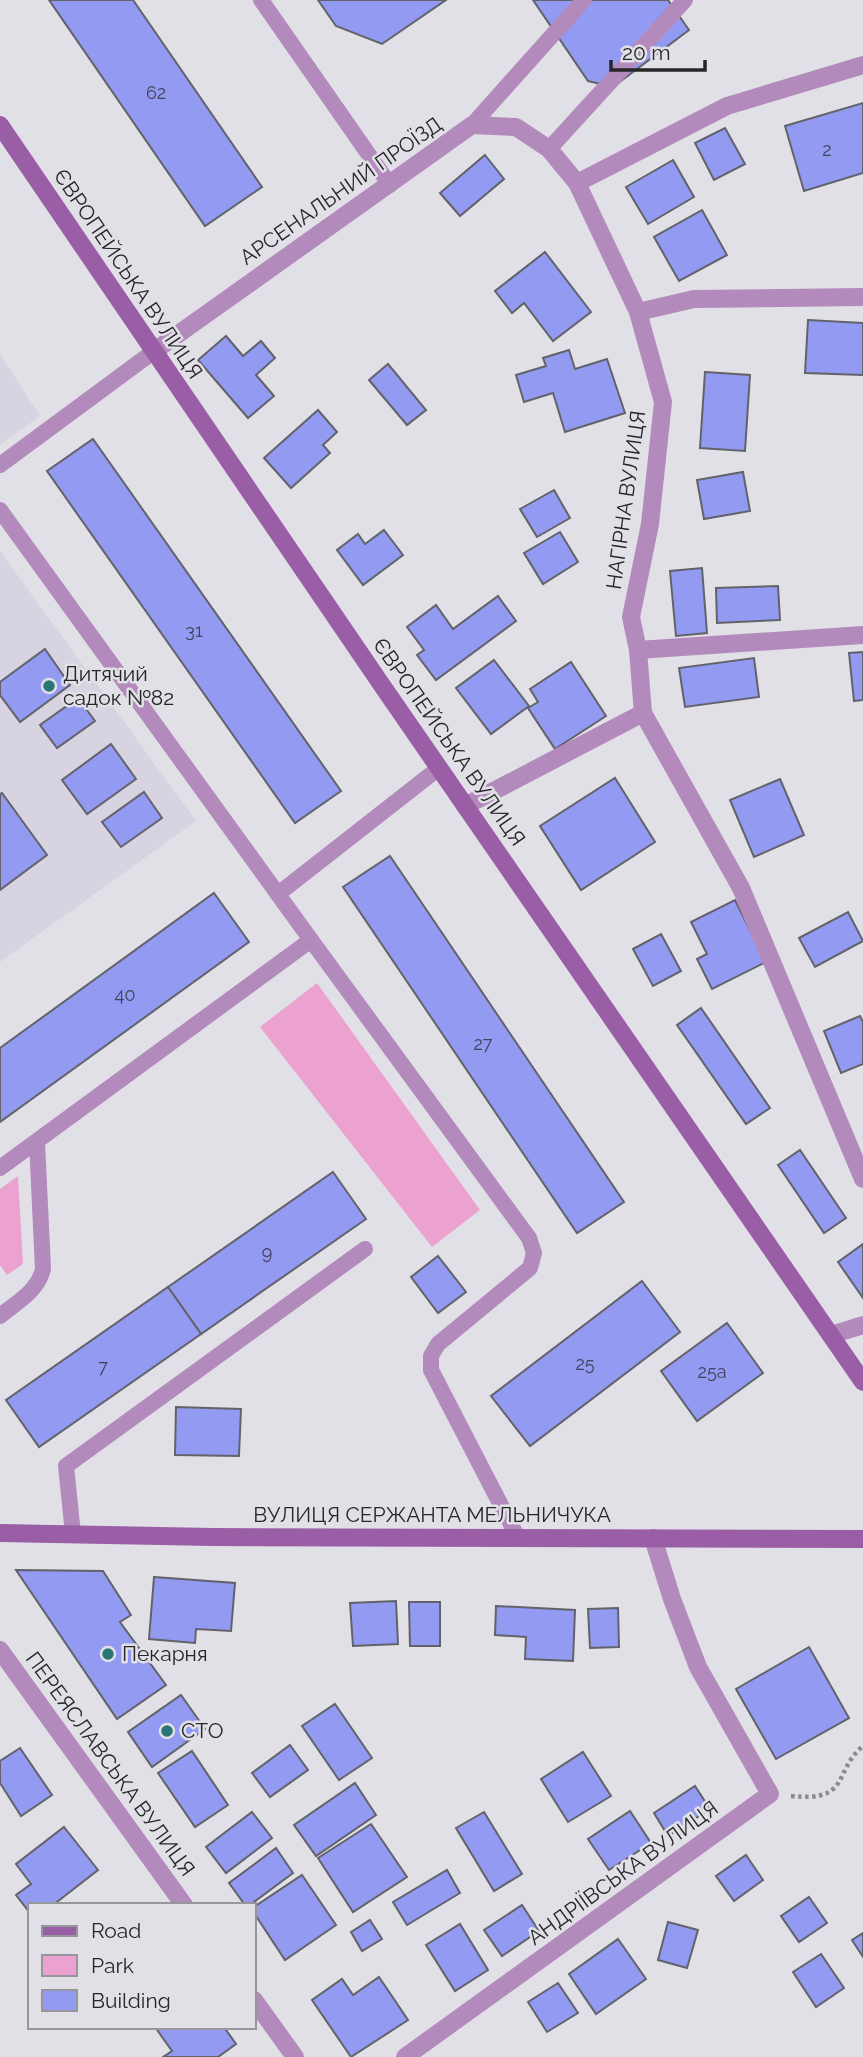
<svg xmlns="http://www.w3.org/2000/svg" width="863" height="2057" font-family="Raleway,sans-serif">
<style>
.built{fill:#d7d3e1}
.green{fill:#eca2d1}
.building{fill:#929af1;stroke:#62636a;stroke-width:2}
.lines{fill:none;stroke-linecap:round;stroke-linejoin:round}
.path{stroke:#8b8a8f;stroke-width:4.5;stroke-dasharray:3.5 3.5;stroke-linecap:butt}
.lane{stroke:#b38abc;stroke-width:16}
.street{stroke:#b38abc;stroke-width:18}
.secondary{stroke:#9a5ea7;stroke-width:18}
.poi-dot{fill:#2a7575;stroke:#e2e0e7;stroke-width:2.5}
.labels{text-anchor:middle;stroke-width:5;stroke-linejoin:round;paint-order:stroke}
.number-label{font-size:18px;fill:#41435a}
.street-label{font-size:21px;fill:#262628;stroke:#e2e0e7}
.poi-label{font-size:21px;fill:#262628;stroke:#e2e0e7;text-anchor:start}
</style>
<rect width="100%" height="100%" fill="#e2e0e7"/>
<!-- built -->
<g class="built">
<polygon points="0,354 40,416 0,445"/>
<polygon points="0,551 196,821 0,962"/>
</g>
<!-- green -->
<g class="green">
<polygon points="317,983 480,1210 432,1247 260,1027"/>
<polygon points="18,1176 23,1264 7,1275 0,1265 0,1189"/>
</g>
<!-- building -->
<g class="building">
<polygon points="49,0 133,0 262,187 205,226"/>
<polygon points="318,0 446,0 382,44 336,26"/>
<polygon points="533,0 668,0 689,30 613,87 588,81"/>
<polygon points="863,103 863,173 804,191 785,126"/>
<polygon points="725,128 745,164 714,180 695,143"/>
<polygon points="485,155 504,179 460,216 440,193"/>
<polygon points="673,160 694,197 648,224 626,187"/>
<polygon points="702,210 727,255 679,281 654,237"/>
<polygon points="545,252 591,312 553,341 524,303 512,313 495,291"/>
<polygon points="808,320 863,323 863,375 805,373"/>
<polygon points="226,336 243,356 261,341 275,358 256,375 274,396 248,418 198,360"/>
<polygon points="569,350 575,369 607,359 625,413 565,432 553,393 524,402 516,375 546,366 543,358"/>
<polygon points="388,364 426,410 407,425 369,380"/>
<polygon points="705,372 750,375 745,451 700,448"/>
<polygon points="318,410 337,432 323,445 330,453 291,488 264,458"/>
<polygon points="93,439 341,791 295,823 47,471"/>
<polygon points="743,472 750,511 704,519 697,480"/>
<polygon points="554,490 570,518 537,537 520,509"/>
<polygon points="384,530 403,555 363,585 337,550 358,534 365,544"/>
<polygon points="560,532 578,562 543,584 524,553"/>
<polygon points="702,568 707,633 676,636 670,571"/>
<polygon points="778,586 780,620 717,623 716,588"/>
<polygon points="498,596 516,621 436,680 417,655 424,650 407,627 436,605 453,629"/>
<polygon points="45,649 70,685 20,722 0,695 0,682"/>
<polygon points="863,652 863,700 854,701 849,653"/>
<polygon points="754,658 759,697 685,707 679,668"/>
<polygon points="494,660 529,706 491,734 456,688"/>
<polygon points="571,662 606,716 555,749 528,708 538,702 530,689"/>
<polygon points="78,698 95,721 57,748 40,725"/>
<polygon points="111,744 136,779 87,814 62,780"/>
<polygon points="615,778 655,842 581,890 540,826"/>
<polygon points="780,779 804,835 754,857 730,800"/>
<polygon points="144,792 162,818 121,847 102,822"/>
<polygon points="2,793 47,855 0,890 0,794"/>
<polygon points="390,856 624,1202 577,1233 343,887"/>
<polygon points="214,893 249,942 0,1122 0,1048"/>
<polygon points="735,900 766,962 712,989 697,959 707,954 691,922"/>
<polygon points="848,912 863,941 815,967 799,938"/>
<polygon points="661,934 681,971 653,986 633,949"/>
<polygon points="701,1008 770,1108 746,1124 677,1025"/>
<polygon points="860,1016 863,1022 863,1064 841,1073 824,1031"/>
<polygon points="800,1150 846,1218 824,1233 778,1165"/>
<polygon points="333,1172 366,1219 201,1334 168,1287"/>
<polygon points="863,1244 863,1298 838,1262"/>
<polygon points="438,1256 466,1292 438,1313 411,1277"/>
<polygon points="642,1281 680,1332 530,1446 491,1396"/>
<polygon points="168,1287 201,1334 39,1447 6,1400"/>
<polygon points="727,1323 763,1373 697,1421 661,1371"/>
<polygon points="176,1407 241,1409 239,1456 175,1455"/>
<polygon points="16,1570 103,1571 131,1615 120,1622 166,1685 117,1719"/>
<polygon points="154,1577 235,1583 231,1631 196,1629 195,1643 149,1639"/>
<polygon points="396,1601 398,1644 353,1646 350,1603"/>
<polygon points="409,1602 440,1602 440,1646 410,1646"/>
<polygon points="496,1606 575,1610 573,1661 525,1659 526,1637 495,1635"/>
<polygon points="618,1608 619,1647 590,1648 588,1609"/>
<polygon points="809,1647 849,1718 776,1759 736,1689"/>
<polygon points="181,1695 205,1729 152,1767 128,1732"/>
<polygon points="335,1704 372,1758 339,1780 302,1726"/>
<polygon points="290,1745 308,1770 270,1797 252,1773"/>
<polygon points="20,1748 52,1795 21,1816 0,1783 0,1761"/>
<polygon points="192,1751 228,1805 195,1827 158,1773"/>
<polygon points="583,1752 611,1796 568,1822 541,1779"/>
<polygon points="355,1783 376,1815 316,1856 294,1825"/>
<polygon points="695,1786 710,1809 668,1836 654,1813"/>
<polygon points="630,1811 651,1843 609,1870 588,1839"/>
<polygon points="252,1812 272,1838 226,1873 206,1847"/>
<polygon points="484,1812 522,1874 494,1891 456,1828"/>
<polygon points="371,1824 407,1877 353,1912 318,1858"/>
<polygon points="64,1827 98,1870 53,1905 30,1905 30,1913 16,1895 31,1884 16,1864"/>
<polygon points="276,1848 293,1873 250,1905 245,1905 229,1883"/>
<polygon points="746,1855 763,1880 734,1901 716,1876"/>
<polygon points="447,1870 460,1893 407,1925 393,1902"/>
<polygon points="302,1875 336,1925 285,1960 254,1913 254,1907"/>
<polygon points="809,1897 827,1923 799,1942 781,1916"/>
<polygon points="522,1905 539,1931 502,1956 484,1930"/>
<polygon points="370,1920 382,1939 362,1951 351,1932"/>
<polygon points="668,1922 698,1930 687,1968 658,1960"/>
<polygon points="460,1924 488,1970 455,1991 426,1945"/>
<polygon points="863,1933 863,1957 852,1940"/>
<polygon points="618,1939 646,1979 596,2014 569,1974"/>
<polygon points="821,1954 844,1988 816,2007 793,1972"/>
<polygon points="379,1977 408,2020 351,2057 312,2000 342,1979 353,1995"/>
<polygon points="558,1983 578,2013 547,2032 528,2002"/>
<polygon points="155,2027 224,2027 236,2044 218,2057 163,2057 172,2051"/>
</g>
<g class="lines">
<!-- path -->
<path class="path" d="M 791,1796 C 852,1802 832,1772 863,1746"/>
<!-- lane -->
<g class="lane">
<polyline points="261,0 390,185"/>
<polyline points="472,125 584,0"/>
<polyline points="549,149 685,0"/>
<polyline points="0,465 153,352"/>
<polyline points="0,510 311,940 0,1168"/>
<polyline points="278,894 439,768"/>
<polyline points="311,940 529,1238 534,1253 530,1268 438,1344 431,1356 431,1370 518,1538"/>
<path d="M 0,1316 C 17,1302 38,1291 43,1269 L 37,1142"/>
<polyline points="73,1534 66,1466 365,1249"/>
</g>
<!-- street -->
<g class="street">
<polyline points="577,183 727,106 863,65"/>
<polyline points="638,312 694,299 863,297"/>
<polyline points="153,352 472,125 516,127 549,149 577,183 638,312 663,402 650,524 631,617 638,650 643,713 465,806"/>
<polyline points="638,650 863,635"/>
<polyline points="643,713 741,888 863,1179"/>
<polyline points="831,1335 863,1325"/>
<polyline points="0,1650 184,1905"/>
<polyline points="254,2000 295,2057"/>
<polyline points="405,2057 770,1794 698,1667 672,1599 653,1538"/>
</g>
<!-- secondary -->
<g class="secondary">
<polyline points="0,125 379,681 863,1382"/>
<polyline points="0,1533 213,1537 863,1539"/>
</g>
</g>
<!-- markers -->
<g class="poi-dot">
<circle cx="49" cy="686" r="7"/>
<circle cx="108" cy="1654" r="7"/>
<circle cx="167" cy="1731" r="7"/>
</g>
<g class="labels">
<!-- number labels -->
<g class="number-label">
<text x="156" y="99">62</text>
<text x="827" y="156">2</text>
<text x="194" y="637">31</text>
<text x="125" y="1001">40</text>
<text x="483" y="1050">27</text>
<text x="267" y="1259">9</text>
<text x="585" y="1370">25</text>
<text x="103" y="1373">7</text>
<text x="712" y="1378">25а</text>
</g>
<!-- street labels -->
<g class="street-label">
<text transform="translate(341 191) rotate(-35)" y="7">АРСЕНАЛЬНИЙ ПРОЇЗД</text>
<text transform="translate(128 274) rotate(56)" y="7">ЄВРОПЕЙСЬКА ВУЛИЦЯ</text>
<text transform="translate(626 500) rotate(-82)" y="7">НАГІРНА ВУЛИЦЯ</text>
<text transform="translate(449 742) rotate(55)" y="7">ЄВРОПЕЙСЬКА ВУЛИЦЯ</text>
<text x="432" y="1522">ВУЛИЦЯ СЕРЖАНТА МЕЛЬНИЧУКА</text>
<text transform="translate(110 1764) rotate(54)" y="7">ПЕРЕЯСЛАВСЬКА ВУЛИЦЯ</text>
<text transform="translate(623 1873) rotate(-36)" y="7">АНДРІЇВСЬКА ВУЛИЦЯ</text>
</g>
<!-- poi labels -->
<g class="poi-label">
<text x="63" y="681">Дитячий<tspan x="63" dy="24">садок №82</tspan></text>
<text x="122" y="1661">Пекарня</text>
<text x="181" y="1738">СТО</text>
</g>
</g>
<!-- legend -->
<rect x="28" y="1903" width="228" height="126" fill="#e2e0e7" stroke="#97969b" stroke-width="2"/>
<rect x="42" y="1926" width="35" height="10" fill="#9a5ea7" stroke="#97969b" stroke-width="2"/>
<text x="91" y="1938" font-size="21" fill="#262628">Road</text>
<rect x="42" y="1955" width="35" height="21" fill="#eca2d1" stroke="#97969b" stroke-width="2"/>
<text x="91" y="1973" font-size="21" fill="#262628">Park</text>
<rect x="42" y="1990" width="35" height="21" fill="#929af1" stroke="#97969b" stroke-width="2"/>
<text x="91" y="2008" font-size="21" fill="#262628">Building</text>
<!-- scale -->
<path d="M611 60v10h94v-10" fill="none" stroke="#262628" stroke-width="3.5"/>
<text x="622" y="60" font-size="21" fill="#262628" stroke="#e2e0e7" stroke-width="5" paint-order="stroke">20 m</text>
</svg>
